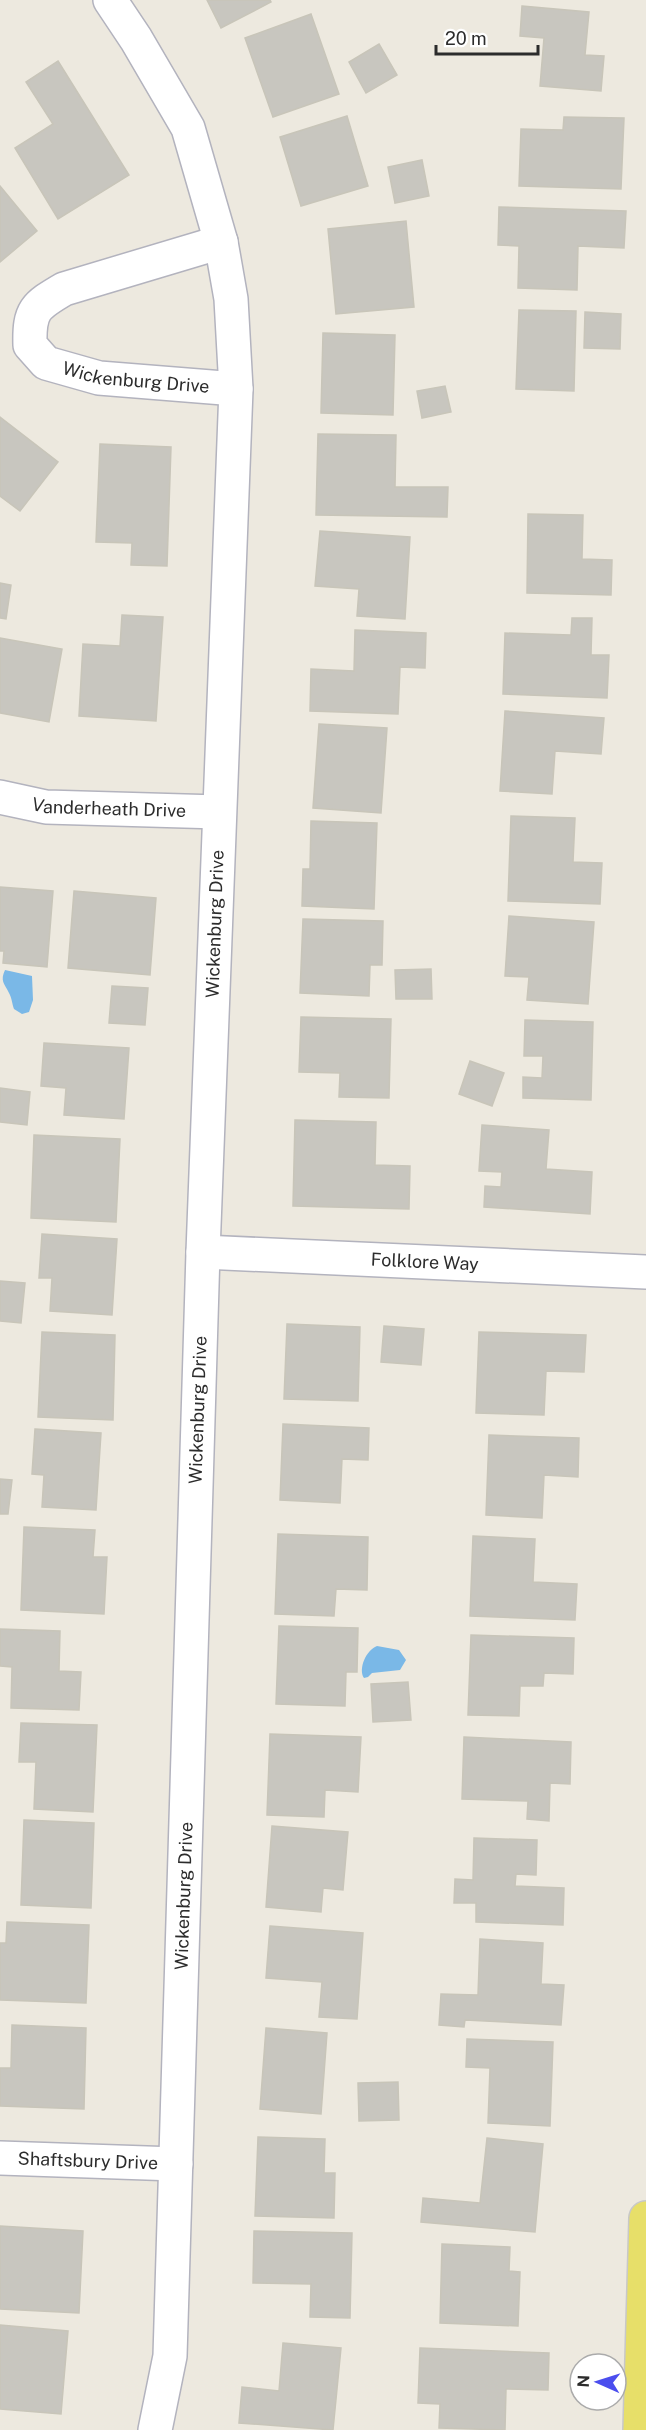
<svg xmlns="http://www.w3.org/2000/svg" width="646" height="2430" font-family="'Public Sans',sans-serif">
<style>
.water{fill:#7ab8e7}
.building{fill:#c8c6bf;stroke:#c8c5b9;stroke-width:1.5}
.lines{fill:none;stroke-linecap:round;stroke-linejoin:round}
.minor-casing{stroke:#b3b3be;stroke-width:36}
.major-casing{stroke:#c8c8c8;stroke-width:36}
.minor{stroke:#fff;stroke-width:33}
.major{stroke:#e7df69;stroke-width:33}
.labels{text-anchor:middle;stroke-width:5;stroke-linejoin:round;paint-order:stroke}
.street-label{font-size:18px;fill:#2c2c2c;stroke:#fff}
</style>
<rect width="100%" height="100%" fill="#ede9df"/>
<!-- water -->
<g class="water">
<path d="M 5,970 L 32,976 L 33,1000 L 29,1012 L 22,1014 L 14,1009 C 12,1004 12,998 9,993 C 4,983 0,981 5,970 Z"/>
<path d="M 377,1646 L 399,1650 L 406,1660 L 400,1670 L 372,1673 L 368,1677 L 364,1678 C 358,1669 366,1650 377,1646 Z"/>
</g>
<!-- building -->
<g class="building">
<polygon points="207,0 270,0 271,2 221,28"/>
<polygon points="522,6 589,12 585,55 604,56 601,91 540,86 544,38 520,36"/>
<polygon points="311,14 339,94 273,117 245,38"/>
<polygon points="379,44 397,75 366,93 349,62"/>
<polygon points="58,61 129,175 58,219 15,148 53,124 26,82"/>
<polygon points="347,116 368,186 301,206 280,137"/>
<polygon points="564,117 624,118 621,189 519,186 521,129 563,130"/>
<polygon points="422,160 429,196 395,203 388,167"/>
<polygon points="0,186 37,231 0,262"/>
<polygon points="499,207 626,211 624,248 578,246 577,290 518,288 519,246 498,245"/>
<polygon points="406,221 414,307 336,314 328,229"/>
<polygon points="519,310 576,311 574,391 516,389"/>
<polygon points="585,312 621,314 620,349 584,348"/>
<polygon points="323,333 395,335 393,415 321,413"/>
<polygon points="445,386 451,412 422,418 417,391"/>
<polygon points="0,417 58,462 20,511 0,496"/>
<polygon points="318,434 396,435 395,487 448,487 447,517 316,515"/>
<polygon points="100,444 171,447 167,566 131,565 132,543 96,542"/>
<polygon points="528,514 583,515 582,559 612,560 611,595 527,593"/>
<polygon points="320,531 410,537 405,619 357,616 359,589 315,586"/>
<polygon points="0,583 11,585 6,619 0,618"/>
<polygon points="122,615 163,617 156,721 79,716 83,644 120,646"/>
<polygon points="572,618 592,618 591,655 609,655 607,698 503,694 505,633 571,635"/>
<polygon points="355,630 426,633 425,668 400,667 398,714 310,711 311,669 354,671"/>
<polygon points="0,638 62,649 49,722 0,713"/>
<polygon points="505,711 604,718 601,754 555,751 552,794 500,791"/>
<polygon points="319,724 387,728 381,813 313,808"/>
<polygon points="511,816 575,818 573,862 602,863 600,904 508,901"/>
<polygon points="311,821 377,823 374,909 302,906 303,869 310,869"/>
<polygon points="0,887 53,891 47,967 3,963 4,951 0,951"/>
<polygon points="74,891 156,898 150,975 68,968"/>
<polygon points="509,916 594,922 588,1004 527,1000 529,977 505,976"/>
<polygon points="303,919 383,921 382,965 370,965 369,996 300,993"/>
<polygon points="431,969 432,999 396,999 395,970"/>
<polygon points="112,986 148,988 145,1025 109,1023"/>
<polygon points="301,1017 391,1019 389,1098 339,1097 340,1073 299,1072"/>
<polygon points="525,1020 593,1022 591,1100 523,1098 523,1077 542,1078 543,1056 524,1056"/>
<polygon points="44,1043 129,1048 124,1119 64,1115 66,1088 41,1086"/>
<polygon points="470,1061 504,1073 492,1106 459,1094"/>
<polygon points="0,1088 30,1092 27,1125 0,1122"/>
<polygon points="295,1120 376,1122 375,1165 410,1166 409,1209 293,1206"/>
<polygon points="482,1125 549,1130 546,1169 592,1172 590,1214 484,1207 485,1186 501,1187 502,1172 479,1171"/>
<polygon points="34,1135 120,1139 116,1222 31,1218"/>
<polygon points="42,1234 117,1239 112,1315 50,1311 52,1278 39,1278"/>
<polygon points="0,1281 25,1283 21,1323 0,1321"/>
<polygon points="287,1324 360,1327 358,1401 284,1399"/>
<polygon points="384,1326 424,1329 421,1365 381,1362"/>
<polygon points="42,1332 115,1335 113,1420 38,1417"/>
<polygon points="479,1332 586,1335 584,1372 546,1371 544,1415 476,1413"/>
<polygon points="283,1424 369,1428 368,1460 342,1459 340,1503 280,1500"/>
<polygon points="35,1429 101,1433 96,1510 42,1507 44,1475 32,1474"/>
<polygon points="489,1435 579,1438 578,1477 544,1475 542,1518 486,1515"/>
<polygon points="0,1479 12,1480 8,1514 0,1514"/>
<polygon points="24,1527 95,1530 93,1557 107,1557 104,1614 21,1610"/>
<polygon points="278,1534 368,1537 367,1590 336,1589 334,1616 275,1614"/>
<polygon points="473,1536 535,1539 533,1582 577,1584 575,1620 470,1616"/>
<polygon points="279,1626 358,1628 357,1672 346,1672 345,1706 276,1704"/>
<polygon points="0,1629 60,1631 59,1671 81,1672 79,1710 11,1708 12,1667 0,1666"/>
<polygon points="471,1635 574,1638 573,1674 544,1673 543,1686 520,1686 519,1716 468,1715"/>
<polygon points="408,1682 411,1720 373,1722 371,1684"/>
<polygon points="21,1723 97,1725 93,1812 34,1809 36,1762 19,1762"/>
<polygon points="270,1734 361,1737 358,1792 325,1790 324,1817 267,1815"/>
<polygon points="464,1737 571,1742 570,1784 550,1783 549,1821 527,1819 528,1801 462,1799"/>
<polygon points="24,1820 94,1823 91,1908 21,1905"/>
<polygon points="272,1826 348,1832 343,1890 323,1888 321,1912 266,1907"/>
<polygon points="474,1838 537,1840 536,1875 516,1874 515,1886 564,1888 563,1925 476,1922 476,1903 454,1903 455,1879 473,1880"/>
<polygon points="7,1922 89,1925 86,2003 0,2000 0,1943 6,1943"/>
<polygon points="270,1926 363,1933 357,2019 319,2017 322,1982 266,1978"/>
<polygon points="480,1939 543,1943 541,1984 564,1985 561,2025 465,2020 464,2027 439,2025 441,1994 478,1995"/>
<polygon points="12,2025 86,2028 84,2109 0,2106 0,2068 11,2068"/>
<polygon points="266,2028 327,2033 321,2114 260,2109"/>
<polygon points="467,2039 553,2042 550,2126 488,2123 490,2068 466,2067"/>
<polygon points="398,2082 399,2120 359,2121 358,2083"/>
<polygon points="258,2137 325,2139 324,2173 335,2173 334,2218 255,2216"/>
<polygon points="487,2138 543,2144 535,2232 421,2222 423,2198 480,2203"/>
<polygon points="0,2226 83,2231 79,2313 0,2309"/>
<polygon points="254,2231 352,2233 350,2318 310,2317 311,2284 253,2283"/>
<polygon points="442,2244 510,2247 509,2271 520,2272 518,2326 440,2323"/>
<polygon points="0,2325 68,2331 61,2414 0,2409"/>
<polygon points="283,2343 341,2348 333,2430 239,2423 242,2387 279,2391"/>
<polygon points="420,2348 549,2353 548,2390 506,2389 505,2430 439,2428 440,2404 418,2403"/>
</g>
<g class="lines">
<defs>
<g id="minor">
<polyline points="110,0 136,39 188,128 221,242 231,299 236,389 203,1252 170,2356 155,2430"/>
<path id="s1" d="M 221,242 L 64,289 C 35,306 29,310 30,345 L 46,363 L 99,378 L 236,389"/>
<path id="s2" d="M 0,797 L 46,807 L 219,812"/>
<path id="s3" d="M 203,1252 L 646,1272"/>
<path id="s4" d="M 0,2158 L 176,2164"/>
</g>
<polyline id="major" points="640,2430 646,2218"/>
</defs>
<!-- minor casing -->
<use href="#minor" class="minor-casing"/>
<!-- major casing -->
<use href="#major" class="major-casing"/>
<!-- minor -->
<use href="#minor" class="minor"/>
<!-- major -->
<use href="#major" class="major"/>
</g>
<g class="labels">
<!-- street labels -->
<g class="street-label">
<text dy="6" stroke="none"><textPath href="#s1" startOffset="351">Wickenburg Drive</textPath></text>
<text dy="6" stroke="none"><textPath href="#s2" startOffset="110">Vanderheath Drive</textPath></text>
<text transform="translate(215 924) rotate(-88)" y="6">Wickenburg Drive</text>
<text dy="6" stroke="none"><textPath href="#s3" startOffset="222">Folklore Way</textPath></text>
<text transform="translate(198 1410) rotate(-88)" y="6">Wickenburg Drive</text>
<text transform="translate(184 1896) rotate(-88)" y="6">Wickenburg Drive</text>
<text dy="6" stroke="none"><textPath href="#s4" startOffset="88">Shaftsbury Drive</textPath></text>
</g>
</g>
<!-- north arrow -->
<g transform="translate(598 2382) rotate(273)"><circle r="28" fill="#ffffff" stroke="#ababab" stroke-width="1.5"/>
<path d="M0-4.5L10 22L0 15L-10 22Z" fill="#4b4eee"/>
<text y="-9" font-size="16" font-weight="bold" text-anchor="middle" fill="#2c2c2c">N</text>
</g>
<!-- scale -->
<path d="M436 45v9h102v-9" fill="none" stroke="#2c2c2c" stroke-width="3"/>
<text x="445" y="45" font-size="18" fill="#2c2c2c" stroke="#ffffff" stroke-width="4.5" paint-order="stroke">20 m</text>
</svg>
